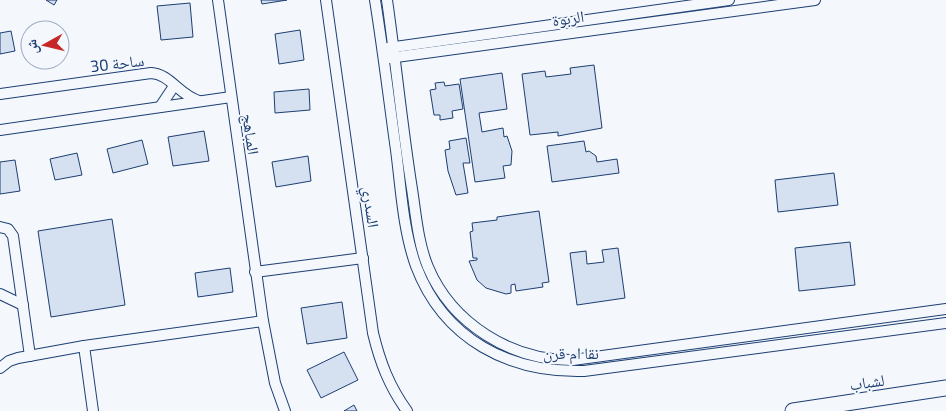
<svg xmlns="http://www.w3.org/2000/svg" width="946" height="411" font-family="'Exo 2','Noto Naskh Arabic',sans-serif">
<style>
.building{fill:#d5e0f0;stroke:#1d3f73}
.lines{fill:none;stroke-linecap:round;stroke-linejoin:round}
.street-casing{stroke:#1d3f73;stroke-width:12}
.secondary-casing{stroke:#1d3f73;stroke-width:17}
.street{stroke:#f4f7fb;stroke-width:10}
.secondary{stroke:#f4f7fb;stroke-width:15}
.labels{text-anchor:middle;stroke-width:4;stroke-linejoin:round;paint-order:stroke}
.street-label{font-size:16px;fill:#1d3f73;stroke:#f4f7fb}
</style>
<rect width="100%" height="100%" fill="#f4f7fb"/>
<!-- building -->
<g class="building">
<polygon points="46,0 57,0 54,5"/>
<polygon points="261,0 287,0 262,4"/>
<polygon points="190,3 193,37 161,40 157,6"/>
<polygon points="300,30 304,60 279,64 275,34"/>
<polygon points="11,31 15,51 0,54 0,33"/>
<polygon points="594,65 602,128 558,136 558,132 530,135 522,74 545,71 546,77 571,74 570,68"/>
<polygon points="502,73 507,109 479,113 482,132 503,128 504,137 507,136 512,151 511,165 503,166 505,178 475,182 460,79"/>
<polygon points="444,82 445,86 459,84 463,109 452,111 453,118 440,120 440,115 434,115 430,90 436,89 435,83"/>
<polygon points="309,89 310,110 275,113 274,92"/>
<polygon points="204,131 209,161 173,166 168,137"/>
<polygon points="466,138 470,163 463,163 468,193 456,195 448,171 445,150 450,149 449,141"/>
<polygon points="142,140 148,164 113,173 107,149"/>
<polygon points="584,141 586,152 589,151 596,156 597,162 617,159 619,173 552,182 547,146"/>
<polygon points="77,153 82,175 55,180 50,159"/>
<polygon points="308,156 311,181 276,187 272,162"/>
<polygon points="15,160 20,191 0,194 0,162"/>
<polygon points="834,173 838,205 778,212 775,180"/>
<polygon points="539,211 549,282 542,283 543,287 516,291 515,284 511,285 511,293 506,294 486,288 477,280 469,261 477,260 477,258 473,258 470,232 473,231 472,223 497,220 497,217"/>
<polygon points="112,219 125,305 51,317 38,231"/>
<polygon points="850,242 855,285 799,291 795,248"/>
<polygon points="618,248 625,298 577,305 570,253 586,251 587,264 604,262 602,250"/>
<polygon points="230,268 233,292 198,297 195,273"/>
<polygon points="342,302 347,338 307,344 301,308"/>
<polygon points="344,352 358,380 321,398 307,370"/>
<polygon points="354,405 357,411 344,411"/>
</g>
<g class="lines">
<defs>
<g id="street">
<polyline points="218,0 263,321 275,383 285,411"/>
<path d="M 326,0 L 373,333 C 380,362 389,386 407,411"/>
<path d="M 375,0 C 383,50 389,100 396,150 C 401,188 403,230 416,266 C 444,340 510,373 584,371 L 946,323"/>
<path d="M 387,0 C 396,63 402,126 412,189 C 416,215 418,243 428,267 C 452,324 512,361 573,360 L 946,309"/>
<polyline points="388,48 729,0"/>
<polyline points="389,58 815,0"/>
<path d="M 0,94 L 151,73 C 170,74 179,95 199,101"/>
<polyline points="160,107 174,86"/>
<polyline points="0,130 231,97"/>
<polyline points="0,227 8,229 13,236 30,356"/>
<polyline points="255,272 363,258"/>
<polyline points="0,294 23,305"/>
<polyline points="84,346 93,411"/>
<polyline points="0,368 9,361 18,358 84,346 263,321"/>
</g>
<polyline id="secondary" points="793,411 946,388"/>
</defs>
<!-- street casing -->
<use href="#street" class="street-casing"/>
<!-- secondary casing -->
<use href="#secondary" class="secondary-casing"/>
<!-- street -->
<use href="#street" class="street"/>
<!-- secondary -->
<use href="#secondary" class="secondary"/>
</g>
<g class="labels">
<!-- street labels -->
<g class="street-label">
<text transform="translate(568 18) rotate(-8)" y="6">الربوة</text>
<text transform="translate(117 63) rotate(-7)" y="6">ساحة 30</text>
<text transform="translate(251 134) rotate(82)" y="6">المباهج</text>
<text transform="translate(371 207) rotate(82)" y="6">السدري</text>
<text x="571" y="359">نقا ام قرن</text>
<text transform="translate(867 382) rotate(-8)" y="6">لشباب</text>
</g>
</g>
<!-- north arrow -->
<g transform="translate(45 45) rotate(262)"><circle r="24" fill="#f4f7fb" stroke="#9eadc5"/>
<path d="M0-4L9 19L0 12L-9 19Z" fill="#c62828"/>
<text y="-8" font-size="14" font-weight="bold" text-anchor="middle" fill="#1d3f73">ش</text>
</g>
</svg>
